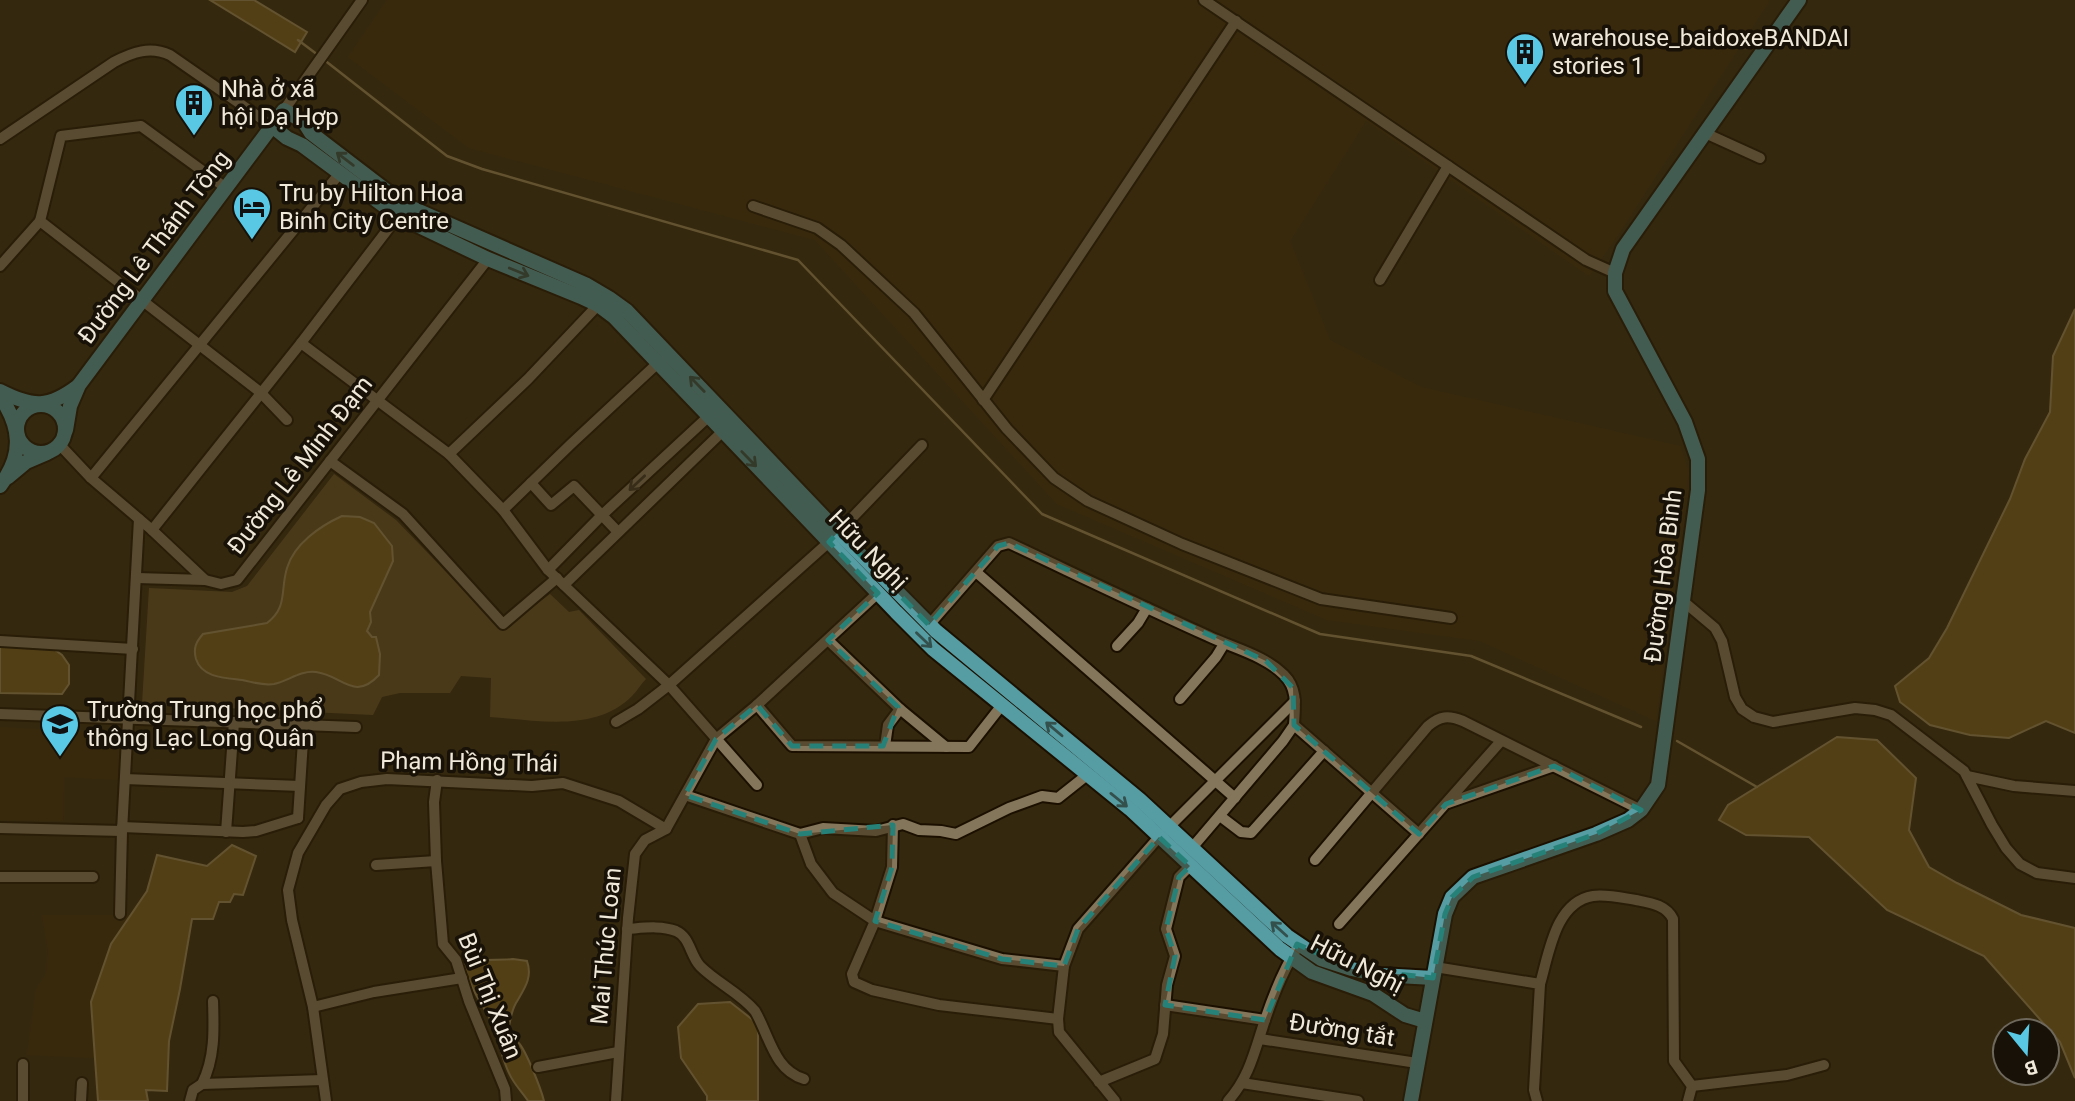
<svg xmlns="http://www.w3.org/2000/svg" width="2075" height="1101" font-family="Roboto,sans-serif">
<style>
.built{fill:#3c2c0a}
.green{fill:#624f27}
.water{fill:#775c1f;stroke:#9b8657;stroke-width:2}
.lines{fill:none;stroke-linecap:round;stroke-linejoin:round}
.stream{stroke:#9b8657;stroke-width:2.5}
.minor-casing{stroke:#1b1000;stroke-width:14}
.major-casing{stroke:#1b1000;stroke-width:18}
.minor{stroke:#84765b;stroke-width:10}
.major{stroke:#569ca3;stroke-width:14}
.oneway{stroke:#33504d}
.oneway2{stroke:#3d3424}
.marked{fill:none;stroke:#268279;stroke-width:5;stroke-dasharray:14 9;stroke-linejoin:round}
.labels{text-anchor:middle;stroke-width:7;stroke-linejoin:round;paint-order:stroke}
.poi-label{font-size:24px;fill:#f0e9da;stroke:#171107;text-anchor:start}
.street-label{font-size:24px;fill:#f0e9da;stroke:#171107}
</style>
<rect width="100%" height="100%" fill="#34280e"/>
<!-- built -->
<g class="built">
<polygon points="387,0 1770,0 1618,235 1589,276 1366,121 1290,241 1330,340 1421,387 1680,446 1689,472 1656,721 1480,641 1327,620 1057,504 815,240 469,148 348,57"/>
<polygon points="0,727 110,733 120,740 118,780 64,777 63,821 0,820"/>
<polygon points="42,915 132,915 111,944 91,1002 96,1058 27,1055 36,989 46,974 48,951"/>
</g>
<!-- green -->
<path class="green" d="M 334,474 L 396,520 L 502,630 L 550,594 L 569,612 L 579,610 L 646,679 C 641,684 637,691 632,696 C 595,733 537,720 490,717 L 491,678 L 461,676 L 450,693 L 400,693 L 382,697 L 373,715 L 142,704 L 149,588 L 232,592 L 247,586 Z"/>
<!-- water -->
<g class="water">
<polygon points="210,0 254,0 307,32 295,52"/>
<polygon points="2075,309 2075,733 2046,721 2009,738 1970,735 1930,725 1900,702 1895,686 1929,658 1947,628 2010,499 2025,459 2050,412 2053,356"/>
<path d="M 342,516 L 360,517 L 374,523 L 392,546 L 393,561 L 370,612 L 371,622 L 367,631 L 372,637 L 376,637 L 380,654 L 379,675 C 354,702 342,675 316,672 C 301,670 288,681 274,684 C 263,686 253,682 242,680 C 226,678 202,678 196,659 C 193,648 196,642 203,634 L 267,623 C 288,607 280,591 287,568 C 294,544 320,526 342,516 Z"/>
<polygon points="34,646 55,650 62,655 69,665 69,684 62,694 0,693 0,647"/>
<polygon points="1837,737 1877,740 1916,778 1909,830 1929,867 1957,883 2021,915 2075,928 2075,1078 2060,1042 1984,956 1887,910 1809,837 1746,835 1719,820 1728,805"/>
<polygon points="232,845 256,856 243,895 234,894 230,902 219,902 213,919 192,919 180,989 169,1041 167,1091 146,1090 148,1101 98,1101 91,1002 111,944 147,891 157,855 207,866"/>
<path d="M 513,959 L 527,961 C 533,978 524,989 516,1003 C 511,1012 509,1025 508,1035 C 512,1037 516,1039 518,1042 C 526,1050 541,1089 544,1101 L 528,1101 C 522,1092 513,1083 509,1073 C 500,1055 498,1033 488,1015 C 478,999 469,984 464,965 C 477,957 498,961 513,959 Z"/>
<polygon points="730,1002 758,1024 758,1101 707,1101 707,1096 681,1058 678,1027 698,1004"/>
</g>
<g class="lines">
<!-- stream -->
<g class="stream">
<polyline points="298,40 318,55"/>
<polyline points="323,59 447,156 482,169 798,260 1042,514 1320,634 1471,656 1641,727"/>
<polyline points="1677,741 1757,787"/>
</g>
<defs>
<g id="minor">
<polyline points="1204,0 1586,260 1615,273"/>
<polyline points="284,110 362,0"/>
<polyline points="1705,133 1760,158"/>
<path d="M 0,139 L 114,62 C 133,52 150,46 170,55 L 272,126"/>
<polyline points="226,188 141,126 61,136 40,221 260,392 287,420"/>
<polyline points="753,206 817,228 841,245 914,313 1007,429 1054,478 1088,501 1182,544 1321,599 1451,618"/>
<polyline points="0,266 40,221"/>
<polyline points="1380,280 1448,166"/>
<polyline points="301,343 449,454 503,510 548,570 669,685 757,785"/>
<polyline points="983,400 1236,21"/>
<polyline points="60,445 91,478 152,530 205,580 221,584 237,580 488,259"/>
<polyline points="449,454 528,379 598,305"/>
<polyline points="330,461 403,514 503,624 557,578"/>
<polyline points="91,478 340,173"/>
<polyline points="531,483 551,505 574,486 618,532"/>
<polyline points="503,510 571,444 658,363"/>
<polyline points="152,530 301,343 398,216"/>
<polyline points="548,570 601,516 709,416 715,416"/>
<polyline points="976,572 1235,798"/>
<polyline points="137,578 205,580"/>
<polyline points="564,585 723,431 725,426"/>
<polyline points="878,593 757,705 792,746 969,747 1002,705"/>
<polyline points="1683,601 1715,628 1722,641 1735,697 1742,709 1754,717 1773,722 1855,708 1875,710 1891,715 1964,771 1992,825 2006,848 2020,864 2037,873 2075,878"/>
<path d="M 929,625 L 998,546 L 1009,543 C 1075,574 1141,606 1208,636 C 1233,648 1264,655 1284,675 C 1298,689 1295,707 1294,725 L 1419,834"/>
<polyline points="828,640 900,709 946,747"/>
<polyline points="0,641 133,649"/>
<polyline points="1117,646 1138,623 1147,608"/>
<polyline points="1180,699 1216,657 1224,644"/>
<polyline points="0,714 356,727"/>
<polyline points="616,722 638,709 669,685 829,542 922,445"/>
<polyline points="885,746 888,725 900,709"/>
<polyline points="1967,776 2014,786 2075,791"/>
<polyline points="125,779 300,786"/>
<polyline points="437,780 434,802 436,861 443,944 456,960 469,1001 505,1089 506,1101"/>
<polyline points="685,795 800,834 811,864 833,893 875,921 1002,959 1064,966"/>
<polyline points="1448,803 1554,766"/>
<polyline points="1220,816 1241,832 1251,833 1324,751"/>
<polyline points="298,818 304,725"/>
<polyline points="893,825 892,867 875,921 852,974 854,982 872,990 939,1005 1058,1019"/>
<polyline points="122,827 243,832 256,831 298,818"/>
<polyline points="0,828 122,831"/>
<polyline points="226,832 234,722"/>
<polyline points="800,834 823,828 876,831 903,824 919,830 941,831 956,834 1009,808 1042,796 1058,798 1087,775"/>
<polyline points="1191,849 1283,741 1294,725"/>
<path d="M 1315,860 L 1428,726 C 1440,716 1448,715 1463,721 L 1641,810"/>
<polyline points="376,865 436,861"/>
<polyline points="0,877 93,877"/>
<polyline points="120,914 122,831 139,519"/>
<polyline points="1339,924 1501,741"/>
<path d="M 627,929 C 642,928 661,925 676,931 C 690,937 690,955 700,966 C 717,983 740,993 755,1011 C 770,1037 774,1070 804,1079"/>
<polyline points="1435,967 1540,984 1534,1090 1537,1101"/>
<path d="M 1540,984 C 1549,954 1555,902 1593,896 C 1606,894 1623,898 1636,900 C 1651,903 1666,905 1673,919 L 1674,1061 L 1692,1086 L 1688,1101"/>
<polyline points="1165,1005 1265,1020"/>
<polyline points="313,1007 374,992 462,978"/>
<polyline points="1260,1039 1417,1063"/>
<polyline points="538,1067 618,1052"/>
<polyline points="1099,1082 1155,1059 1163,1034 1167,985 1175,956 1166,929 1179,877 1190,866"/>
<polyline points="1242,1083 1358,1101"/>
<path d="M 202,1084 C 215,1058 214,1030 213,1001"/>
<polyline points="1692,1086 1787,1075 1824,1065"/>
<polyline points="23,1101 23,1064"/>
<polyline points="81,1101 82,1083"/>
<polyline points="190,1101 193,1090 202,1084 322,1080"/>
<polyline points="326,1101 313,1007 292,920 288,890 298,853 326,805 340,789 361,782 387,779 532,786 563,783 619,801 666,829"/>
<polyline points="616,1101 628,918 635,854 645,840 666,829 716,739 757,705"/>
<polyline points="1115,1101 1059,1032 1058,1019 1064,966 1078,929 1159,837 1295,701"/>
<path d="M 1228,1101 C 1248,1079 1254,1054 1263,1026 C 1271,1001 1284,968 1299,945"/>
</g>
<g id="major">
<polyline points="272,126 287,138 302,145 398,216 488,259 581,297 598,305 614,317 896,612 933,649 1130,809 1280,949 1312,972 1373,994 1405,1015 1425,1021"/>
<path d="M 0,391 C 33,408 49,408 78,386"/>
<path d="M 0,396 C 21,427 24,454 0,486"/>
<circle cx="41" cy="429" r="24"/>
<polyline points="66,430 70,406 79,385 284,110 304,122 311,133 405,205 587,285 609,298 627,311 838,532 936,631 1140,800 1287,936 1321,959 1352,969 1380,975 1433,978"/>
<polyline points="8,477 26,462 47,453"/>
<polyline points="1411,1101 1445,914 1452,897 1473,877 1596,834 1628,820 1641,810 1658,785 1698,490 1698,459 1685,422 1615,291 1615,273 1623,249 1799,0"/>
</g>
</defs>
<!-- minor casing -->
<use href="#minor" class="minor-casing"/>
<!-- major casing -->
<use href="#major" class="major-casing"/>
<!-- minor -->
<use href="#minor" class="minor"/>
<!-- major -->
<use href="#major" class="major"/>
</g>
<!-- one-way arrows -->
<defs><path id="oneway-shaft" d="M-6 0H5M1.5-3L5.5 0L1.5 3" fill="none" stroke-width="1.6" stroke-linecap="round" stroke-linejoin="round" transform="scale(1.75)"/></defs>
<g class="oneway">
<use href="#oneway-shaft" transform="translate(345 159) rotate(-143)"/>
<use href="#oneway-shaft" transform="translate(519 272) rotate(22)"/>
<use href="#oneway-shaft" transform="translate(697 384) rotate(-134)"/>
<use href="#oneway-shaft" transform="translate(749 459) rotate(46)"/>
<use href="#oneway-shaft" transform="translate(924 640) rotate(44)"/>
<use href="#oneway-shaft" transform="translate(1054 729) rotate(-140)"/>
<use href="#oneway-shaft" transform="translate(1119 800) rotate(39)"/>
<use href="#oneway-shaft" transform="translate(1279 929) rotate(-138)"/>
</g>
<use class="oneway2" href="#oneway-shaft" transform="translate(637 483) rotate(137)"/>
<!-- marked area -->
<path d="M0 0H2075V1101H0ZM 838,532 L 929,625 L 998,546 L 1009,543 L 1266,661 L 1293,688 L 1294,725 L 1419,834 L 1446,804 L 1554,766 L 1641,810 L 1596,834 L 1473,877 L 1452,897 L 1445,914 L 1433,978 L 1352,969 L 1297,944 L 1265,1020 L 1165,1005 L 1175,956 L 1166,929 L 1179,877 L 1190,866 L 1159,837 L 1078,929 L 1064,966 L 1002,959 L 875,921 L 892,867 L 893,825 L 800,834 L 685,795 L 716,739 L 757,705 L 792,746 L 883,746 L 898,707 L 828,640 L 878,593 L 829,542 Z" fill="#34280e" fill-opacity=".55" fill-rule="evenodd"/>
<path class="marked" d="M 838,532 L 929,625 L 998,546 L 1009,543 L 1266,661 L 1293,688 L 1294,725 L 1419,834 L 1446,804 L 1554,766 L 1641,810 L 1596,834 L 1473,877 L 1452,897 L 1445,914 L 1433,978 L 1352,969 L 1297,944 L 1265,1020 L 1165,1005 L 1175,956 L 1166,929 L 1179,877 L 1190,866 L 1159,837 L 1078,929 L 1064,966 L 1002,959 L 875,921 L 892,867 L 893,825 L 800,834 L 685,795 L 716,739 L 757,705 L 792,746 L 883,746 L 898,707 L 828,640 L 878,593 L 829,542 Z"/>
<!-- icons -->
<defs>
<symbol id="building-pin" viewBox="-11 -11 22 30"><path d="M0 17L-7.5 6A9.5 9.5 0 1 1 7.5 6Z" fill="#58c8e4" stroke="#171107"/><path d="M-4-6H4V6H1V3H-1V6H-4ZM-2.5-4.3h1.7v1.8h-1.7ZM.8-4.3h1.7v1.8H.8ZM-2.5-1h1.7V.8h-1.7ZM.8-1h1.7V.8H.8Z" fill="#111"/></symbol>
<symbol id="hotel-pin" viewBox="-11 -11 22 30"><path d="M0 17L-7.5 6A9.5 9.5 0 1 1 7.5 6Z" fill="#58c8e4" stroke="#171107"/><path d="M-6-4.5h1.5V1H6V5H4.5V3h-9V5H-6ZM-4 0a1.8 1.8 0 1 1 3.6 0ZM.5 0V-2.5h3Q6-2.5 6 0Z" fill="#111"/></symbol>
<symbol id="school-pin" viewBox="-11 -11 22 30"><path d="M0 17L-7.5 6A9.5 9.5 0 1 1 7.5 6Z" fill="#58c8e4" stroke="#171107"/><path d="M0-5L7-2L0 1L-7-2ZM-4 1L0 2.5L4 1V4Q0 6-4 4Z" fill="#111"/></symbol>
</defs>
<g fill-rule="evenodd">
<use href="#building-pin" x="1503" y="30" width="44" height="60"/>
<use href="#building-pin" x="172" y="81" width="44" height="60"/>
<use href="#hotel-pin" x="230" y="185" width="44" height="60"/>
<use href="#school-pin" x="38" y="702" width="44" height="60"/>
</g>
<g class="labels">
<!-- poi labels -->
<g class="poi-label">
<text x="1552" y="46">warehouse_baidoxeBANDAI<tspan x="1552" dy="28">stories 1</tspan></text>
<text x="221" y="97">Nhà ở xã<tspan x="221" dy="28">hội Dạ Hợp</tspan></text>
<text x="279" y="201">Tru by Hilton Hoa<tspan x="279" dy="28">Binh City Centre</tspan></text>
<text x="87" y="718">Trường Trung học phổ<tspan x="87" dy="28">thông Lạc Long Quân</tspan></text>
</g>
<!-- street labels -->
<g class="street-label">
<text transform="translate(154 247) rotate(-53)" y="8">Đường Lê Thánh Tông</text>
<text transform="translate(300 465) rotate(-52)" y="8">Đường Lê Minh Đạm</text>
<text transform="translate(868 550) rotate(46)" y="8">Hữu Nghị</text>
<text transform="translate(1663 576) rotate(-83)" y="8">Đường Hòa Bình</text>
<text transform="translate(469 762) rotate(1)" y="8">Phạm Hồng Thái</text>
<text transform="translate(606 946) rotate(-85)" y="8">Mai Thúc Loan</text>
<text transform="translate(1357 964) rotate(27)" y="8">Hữu Nghị</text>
<text transform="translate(490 996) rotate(68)" y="8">Bùi Thị Xuân</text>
<text transform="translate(1342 1030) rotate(9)" y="8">Đường tắt</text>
</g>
</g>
<!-- north arrow -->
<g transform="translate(2026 1052) rotate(162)"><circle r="33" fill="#171107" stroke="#6e675b" stroke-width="2"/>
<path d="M0-5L12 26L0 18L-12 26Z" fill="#58c8e4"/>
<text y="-10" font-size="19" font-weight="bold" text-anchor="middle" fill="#f0e9da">B</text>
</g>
</svg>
